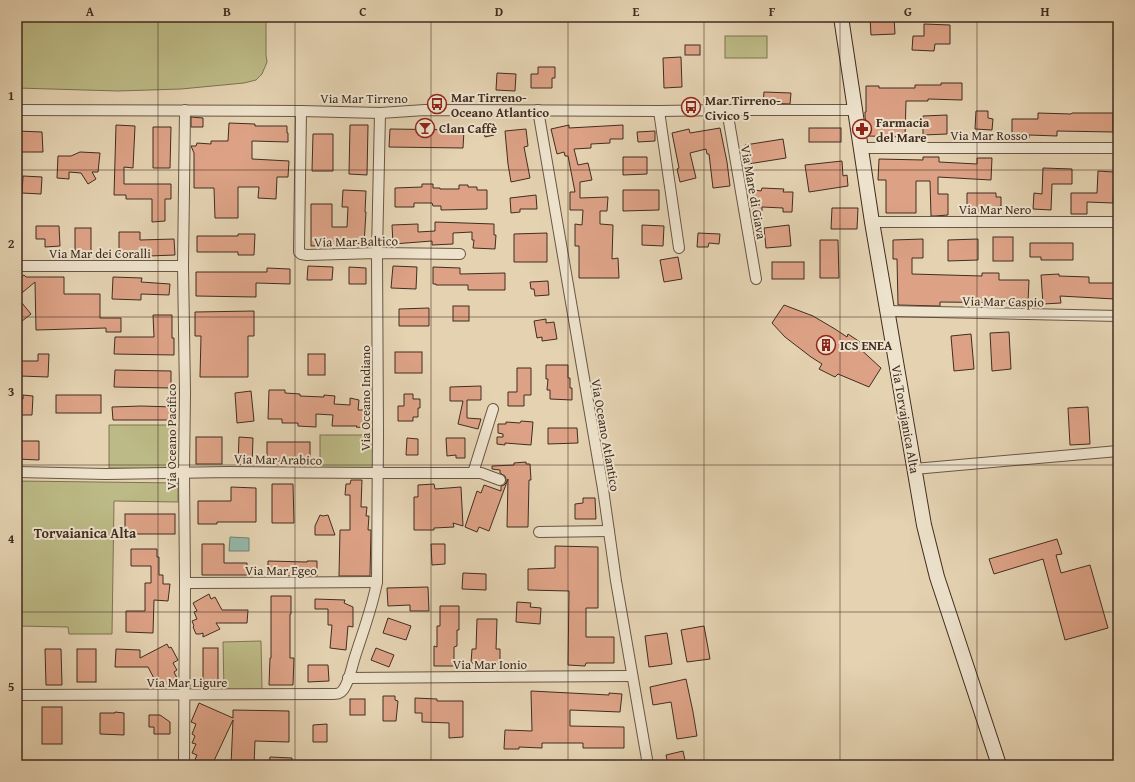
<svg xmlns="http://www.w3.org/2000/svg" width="1135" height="782" font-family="'Gentium Book Plus',serif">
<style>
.green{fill:#bcba86;stroke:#7f7453}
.water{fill:#95b8a9;stroke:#748072}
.building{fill:#dda286;stroke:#422d20}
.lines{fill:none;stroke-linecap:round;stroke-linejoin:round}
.street-casing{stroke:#6a5644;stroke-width:12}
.secondary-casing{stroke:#422d20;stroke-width:16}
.street{stroke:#ede2cc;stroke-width:10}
.secondary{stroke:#ede2cc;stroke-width:14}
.grid{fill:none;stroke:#422d20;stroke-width:1;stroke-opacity:0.55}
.labels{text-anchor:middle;stroke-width:4;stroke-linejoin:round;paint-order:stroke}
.poi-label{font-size:13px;font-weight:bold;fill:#422d20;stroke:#ede2cc;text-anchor:start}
.street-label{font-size:13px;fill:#422d20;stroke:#ede2cc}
.neighbourhood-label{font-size:14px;font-weight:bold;fill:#422d20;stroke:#ede2cc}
.neatline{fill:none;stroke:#422d20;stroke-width:1.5}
.grid-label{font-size:13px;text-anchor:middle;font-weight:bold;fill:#422d20}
</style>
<rect width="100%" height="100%" fill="#e4d2b1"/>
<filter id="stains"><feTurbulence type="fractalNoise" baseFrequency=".005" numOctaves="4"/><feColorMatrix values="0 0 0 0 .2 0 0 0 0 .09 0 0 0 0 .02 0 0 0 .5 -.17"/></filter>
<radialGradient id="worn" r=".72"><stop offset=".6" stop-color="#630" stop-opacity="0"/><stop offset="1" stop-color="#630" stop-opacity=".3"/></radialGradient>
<!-- green -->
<g class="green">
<polygon points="17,17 266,17 266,55 267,62 262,74 256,80 244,83 181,89 118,91 17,88"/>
<rect x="725" y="36" width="42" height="22"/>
<polygon points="109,425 175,425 175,469 109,468"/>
<rect x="320" y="435" width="54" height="33"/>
<polygon points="17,481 178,483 178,502 114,501 112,634 69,634 68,627 17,626"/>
<polygon points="261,641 262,690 224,691 223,642"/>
</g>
<!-- water -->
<polygon class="water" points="230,537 249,538 249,551 229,551"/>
<!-- building -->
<g class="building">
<polygon points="870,17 894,17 895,34 871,35"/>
<polygon points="924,24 950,25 950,44 935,44 934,51 912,50 913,36 924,36"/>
<rect x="685" y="45" width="15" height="10"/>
<polygon points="681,57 682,87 664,88 663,58"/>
<polygon points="538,67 555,67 555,78 552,78 552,88 531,88 531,74 538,74"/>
<polygon points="497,73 516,74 515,91 496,90"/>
<polygon points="941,83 962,83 962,100 928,99 928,101 906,101 905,137 868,136 865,117 865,112 866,112 866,86 879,86 879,88 915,88 915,85 941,85"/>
<polygon points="764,92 791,93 790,104 763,103"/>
<polygon points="976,111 988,111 988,118 993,119 992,130 975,129"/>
<polygon points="1038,113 1071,114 1072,113 1113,113 1113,132 1057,131 1057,136 1029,135 1029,138 1012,138 1012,119 1038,119"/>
<polygon points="947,115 947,134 923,135 923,116"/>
<polygon points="191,117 203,118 203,127 191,127"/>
<polygon points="229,123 255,124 255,126 287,126 287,133 288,133 288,142 252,141 252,159 289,161 288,177 277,177 276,199 258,198 259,187 238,187 238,218 215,218 214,188 194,188 194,153 191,146 196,146 197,143 211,144 211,141 228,141"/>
<polygon points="116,125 135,126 133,168 124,167 124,184 171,184 171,199 165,199 165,221 152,222 152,199 126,199 126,195 114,195"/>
<polygon points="350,125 368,125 367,175 349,174"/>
<polygon points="492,125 494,135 485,137 483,127"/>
<polygon points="569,125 569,128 623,125 623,139 610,139 610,143 591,144 591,148 574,149 578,165 588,163 592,180 580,182 580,198 608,197 607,211 600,211 600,224 613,225 612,259 618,258 619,278 579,278 579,246 575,246 575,224 582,225 583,210 570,210 570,192 575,192 568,156 565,156 564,152 557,154 551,129"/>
<polygon points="153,127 171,127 170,168 153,168"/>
<polygon points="720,128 727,162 730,186 713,188 709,154 707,154 706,149 690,153 696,178 680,182 677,169 679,168 672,133 689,129 690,133"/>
<rect x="809" y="128" width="32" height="14"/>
<polygon points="390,129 464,130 463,148 389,147"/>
<polygon points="526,129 528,146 524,147 530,178 511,182 508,164 505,131"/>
<polygon points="17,131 42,132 43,152 17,152"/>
<polygon points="655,131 655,141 638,142 637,132"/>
<polygon points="313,134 333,134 333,171 312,171"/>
<polygon points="783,139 786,158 748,164 745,145"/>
<polygon points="80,152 100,153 98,172 92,172 96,179 88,184 81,173 69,172 69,179 57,178 58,156 71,156"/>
<polygon points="623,157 647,157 647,174 623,175"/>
<polygon points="923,157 939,157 939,162 977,164 977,158 992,158 991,180 938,177 938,194 948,194 948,215 935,216 931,216 930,181 916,181 916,213 886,213 886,180 878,180 879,159 923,160"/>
<polygon points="842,161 843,176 847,175 848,186 809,192 805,165"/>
<polygon points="1043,168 1072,169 1072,184 1052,184 1051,210 1033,209 1034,193 1042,194"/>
<polygon points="1098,171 1114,172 1113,203 1087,202 1087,214 1071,214 1071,193 1097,193"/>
<polygon points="23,176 42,177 41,194 22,193"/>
<polygon points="422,184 433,184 433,188 440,188 440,189 459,189 459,185 468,185 468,187 477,187 477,190 487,190 487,209 441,210 441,206 433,206 432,203 414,203 414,207 395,207 395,188 422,187"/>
<polygon points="762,188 784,189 783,192 793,192 792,212 783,212 783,208 762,207 762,211 753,210 754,190 761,191"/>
<polygon points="343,190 366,191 365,212 366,212 364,244 345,242 345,245 311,246 311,204 332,204 332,227 347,227 348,207 342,207"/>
<polygon points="623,190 659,190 659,210 623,211"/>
<polygon points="967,193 996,193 996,197 1001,197 1001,206 997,207 997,213 967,213"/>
<polygon points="536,195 537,209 520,209 520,212 511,213 510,198"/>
<polygon points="832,208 858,208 857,229 831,229"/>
<polygon points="435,222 494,224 494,235 496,235 495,249 473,248 474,240 472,240 472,232 453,233 453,244 432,245 432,241 393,244 392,225 418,224 418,232 435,231"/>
<polygon points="642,225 664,226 663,246 642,245"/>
<polygon points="789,225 791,246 766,248 764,228"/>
<polygon points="36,226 59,226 60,246 45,247 45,239 36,239"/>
<rect x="75" y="228" width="16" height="25"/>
<polygon points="119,232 140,232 140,240 174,239 175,255 149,256 149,254 119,254"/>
<polygon points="547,233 547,262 514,262 514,234"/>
<polygon points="698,233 720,234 719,244 709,243 708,247 697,247"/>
<polygon points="238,234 255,234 254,255 238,255 238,252 197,252 197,236 238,236"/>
<rect x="993" y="237" width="20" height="24"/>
<polygon points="923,239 923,258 912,258 912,274 982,276 982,273 999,273 999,280 1029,280 1028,303 940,302 940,306 898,305 897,259 893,259 893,240"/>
<polygon points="978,239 978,260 948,261 948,240"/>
<polygon points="820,240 838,240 839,278 820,278"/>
<polygon points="1030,243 1073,243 1073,260 1041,260 1041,257 1030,257"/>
<polygon points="678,257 682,279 664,282 660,260"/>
<rect x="772" y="262" width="32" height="17"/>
<polygon points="308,266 333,267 332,280 307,280"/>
<polygon points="393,266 417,267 416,289 391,288"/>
<polygon points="349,267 366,268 366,284 349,284"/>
<polygon points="433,267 460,268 460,274 505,273 505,290 468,290 468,285 436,285 436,284 433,284"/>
<polygon points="267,268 290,269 290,284 256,283 256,297 196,296 196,272 267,272"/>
<polygon points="1059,274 1059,276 1089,277 1089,283 1116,283 1115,299 1060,296 1061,303 1043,304 1041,275"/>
<polygon points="24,275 26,277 64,277 64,294 100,294 100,318 121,318 121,332 106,332 106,328 36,330 35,282 17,297 31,314 17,325 17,280"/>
<polygon points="113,277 142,278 141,282 170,284 169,295 141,294 141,300 112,299"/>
<polygon points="548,281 549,295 535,296 534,289 531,289 530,282"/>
<polygon points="784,305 813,316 835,329 847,337 848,334 860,342 857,346 881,368 869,387 838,374 835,377 819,369 822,364 811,357 785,337 772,323"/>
<rect x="453" y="306" width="16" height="15"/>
<polygon points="429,308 429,326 399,326 399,309"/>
<polygon points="254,311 254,336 248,336 248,377 200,377 201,336 195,336 195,312"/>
<polygon points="153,315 172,315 172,338 174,338 174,355 114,354 115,337 154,337"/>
<polygon points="546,319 546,323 554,322 557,339 542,341 542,337 537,338 534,321"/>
<polygon points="1009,332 1011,369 992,371 990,333"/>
<polygon points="971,334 974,369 954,371 951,336"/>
<rect x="395" y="352" width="27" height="21"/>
<polygon points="38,354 49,354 48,377 20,376 20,361 38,361"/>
<rect x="308" y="354" width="17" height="21"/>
<polygon points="546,365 568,365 568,378 570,378 570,388 572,388 572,400 550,399 550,390 547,390 548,379 546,379"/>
<polygon points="517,368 531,368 531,395 524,395 524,406 508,406 508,392 517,392"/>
<polygon points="115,370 171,371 171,388 114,387"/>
<polygon points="481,386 481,400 467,400 467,418 481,419 478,429 458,424 463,401 450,401 450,387"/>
<polygon points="269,390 285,390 285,393 300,394 300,396 324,397 324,395 335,396 334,404 350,405 350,398 359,400 358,410 368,410 367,428 356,427 357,426 332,426 333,415 316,414 316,427 298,426 298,423 282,423 282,419 268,419"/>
<polygon points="251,391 254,421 237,423 235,393"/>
<polygon points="404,394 413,394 413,399 420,399 420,408 418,408 418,417 413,417 413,421 398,421 398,406 404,406"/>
<polygon points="23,395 33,396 32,415 17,415 17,398 23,399"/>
<rect x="56" y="395" width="45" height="18"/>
<polygon points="141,406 174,407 174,420 113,420 112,407"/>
<polygon points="1088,407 1090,444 1070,445 1068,408"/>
<polygon points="521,421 533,422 531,445 505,443 505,445 497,444 497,437 503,437 503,434 498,433 498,424 506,424 506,422 520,423"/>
<polygon points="548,428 577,428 578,443 548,444"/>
<rect x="196" y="437" width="26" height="27"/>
<polygon points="239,437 253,438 252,465 238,464"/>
<polygon points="407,438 418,439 418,455 406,455"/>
<polygon points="446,438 465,438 465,458 456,458 456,455 447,456"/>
<polygon points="17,441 39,441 39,460 17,459"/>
<rect x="267" y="442" width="43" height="19"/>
<polygon points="526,462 526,464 530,464 531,480 529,480 528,527 507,527 508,479 489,531 479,527 477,532 465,527 477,491 481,493 484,485 501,491 501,486 504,485 506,483 506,479 505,476 500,473 500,470 492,469 492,466 514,465 514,463"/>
<polygon points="351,480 362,480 361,507 367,507 366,516 369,516 368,530 371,530 370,576 339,576 340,530 350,530 350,495 345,495 346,484 350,484"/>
<polygon points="272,484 293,484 294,523 272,523"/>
<polygon points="434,484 435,489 461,487 463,526 453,523 454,527 434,528 434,530 414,530 414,497 418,497 418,485"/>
<polygon points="231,487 256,488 256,522 217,522 217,524 198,524 198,501 231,501"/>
<polygon points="583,498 595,498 596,519 575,519 575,504 583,503"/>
<rect x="125" y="514" width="50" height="20"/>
<polygon points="320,515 323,516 328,515 335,535 315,535 315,526"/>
<polygon points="1057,539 1062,554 1056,555 1061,573 1090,565 1108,628 1065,640 1043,559 994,574 989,559"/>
<polygon points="202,544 224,544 224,563 247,563 247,575 202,575"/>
<polygon points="431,544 445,544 445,564 432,565"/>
<polygon points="555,546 598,547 598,608 586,608 586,637 614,637 614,663 586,663 585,666 568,665 569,591 528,590 528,569 555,568"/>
<polygon points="131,549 157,549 157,557 159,557 159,575 163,575 163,584 170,584 168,601 154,600 153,633 126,632 126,611 145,611 145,583 151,583 151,566 131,566"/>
<polygon points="268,561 307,562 307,561 317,561 317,576 268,575"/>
<polygon points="463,573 486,574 486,590 462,589"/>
<polygon points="428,587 429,611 410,611 410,605 388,606 387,588"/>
<polygon points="209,594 211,599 215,597 222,610 248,610 247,623 216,623 220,629 203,637 203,633 200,634 196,634 193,627 194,626 192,621 197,619 194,612 197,611 193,603"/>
<polygon points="271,596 291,596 291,614 290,614 290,658 294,658 293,685 269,685 270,658 271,658"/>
<polygon points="315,599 345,600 344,603 353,607 353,627 348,626 346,650 330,648 332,625 328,625 328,609 315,609"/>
<polygon points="517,602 531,603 530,607 541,608 540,624 516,622"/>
<polygon points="440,606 459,606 459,630 457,630 457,646 454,647 454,666 434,666 434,646 437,647 437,626 440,626"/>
<polygon points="388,618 411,626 406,640 383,633"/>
<polygon points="477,619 497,619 496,649 500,649 500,663 471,663 472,649 476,649"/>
<polygon points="704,626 710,659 687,662 681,630"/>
<polygon points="667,633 672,664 649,667 645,636"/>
<polygon points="167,644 169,648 171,647 178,660 173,663 177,670 174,672 178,680 164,688 159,688 148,667 115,667 116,649 140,650 140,658"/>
<rect x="203" y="648" width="15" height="32"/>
<polygon points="376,648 394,655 389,667 371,660"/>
<polygon points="45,649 61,649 62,685 46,685"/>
<rect x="77" y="649" width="19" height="33"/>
<polygon points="308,665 328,665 329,681 308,682"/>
<polygon points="686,679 693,712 697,736 677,739 671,702 653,705 650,687"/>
<polygon points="531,691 609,695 609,693 622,694 620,712 570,710 570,726 624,727 624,748 583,748 583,743 542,743 542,748 519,747 519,749 504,749 505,730 532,731"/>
<polygon points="383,696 395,696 395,700 398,701 396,721 383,721"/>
<polygon points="415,698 437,699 437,701 463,701 463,737 449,738 449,723 422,722 422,713 415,713"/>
<rect x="350" y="699" width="15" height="16"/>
<polygon points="199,703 233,718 233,710 289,711 289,742 255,741 254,765 231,765 233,720 212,765 199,765 194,762 197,755 192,753 196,744 192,743 195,736 192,734 196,724 191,722"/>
<rect x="42" y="707" width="20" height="37"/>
<polygon points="115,712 124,713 124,735 100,734 100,713 115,713"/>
<polygon points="149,715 160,715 170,722 170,734 154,734 154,727 149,727"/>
<polygon points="327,724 327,742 313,742 313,725"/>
<polygon points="683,751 686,765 668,765 666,755"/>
<polygon points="270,757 292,758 292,765 269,765"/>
</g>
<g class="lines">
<defs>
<g id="street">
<polyline points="17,110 301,111 380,113 425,110 659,111 727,110 855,110"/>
<polyline points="538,110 603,489 616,581 648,765"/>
<polyline points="727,110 756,279"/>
<polyline points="301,111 299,248 299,252 301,254 307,255 377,253 460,254"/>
<polyline points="659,111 679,248"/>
<polyline points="860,148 1118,148"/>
<polyline points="872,222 1118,222"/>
<polyline points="17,266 183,266"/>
<polyline points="888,311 1118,316"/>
<polyline points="914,469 1118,451"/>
<polyline points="17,472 106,474 229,472 378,473 473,473 493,409"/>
<polyline points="473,473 481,473 500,480"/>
<polyline points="539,532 609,531"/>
<polyline points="185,583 377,582"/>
<polyline points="348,678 632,676"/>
<path d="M 17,695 L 332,694 C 337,694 340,694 343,690 C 349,682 351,670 354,660 C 362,634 372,609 377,582 L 378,433 L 377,253 L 380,113"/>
<polyline points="184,765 185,583 184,472 185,393 183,266 185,110"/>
</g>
<polyline id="secondary" points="841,17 872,222 924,525 937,577 999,765"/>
</defs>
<!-- street casing -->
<use href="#street" class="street-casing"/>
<!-- secondary casing -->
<use href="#secondary" class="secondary-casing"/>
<!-- street -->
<use href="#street" class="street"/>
<!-- secondary -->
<use href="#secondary" class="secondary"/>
</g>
<!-- grid -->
<path class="grid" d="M 158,17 L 158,765M 295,17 L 295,765M 431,17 L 431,765M 568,17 L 568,765M 704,17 L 704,765M 840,17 L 840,765M 977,17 L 977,765M 17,170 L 1118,170M 17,317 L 1118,317M 17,465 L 1118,465M 17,612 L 1118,612"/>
<!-- icons -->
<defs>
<symbol id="bus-ring" viewBox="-11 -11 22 22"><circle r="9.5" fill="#ede2cc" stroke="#8f2418" stroke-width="1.5"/><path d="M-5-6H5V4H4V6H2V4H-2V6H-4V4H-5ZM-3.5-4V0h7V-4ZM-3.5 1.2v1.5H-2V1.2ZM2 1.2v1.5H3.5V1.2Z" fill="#8f2418"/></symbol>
<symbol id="bar-ring" viewBox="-11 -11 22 22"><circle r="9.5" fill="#ede2cc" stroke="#8f2418" stroke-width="1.5"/><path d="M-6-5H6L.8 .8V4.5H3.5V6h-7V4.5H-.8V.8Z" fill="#8f2418"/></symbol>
<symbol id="pharmacy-ring" viewBox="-11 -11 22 22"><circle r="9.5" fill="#ede2cc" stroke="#8f2418" stroke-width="1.5"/><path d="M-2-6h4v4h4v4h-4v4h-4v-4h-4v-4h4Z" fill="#8f2418"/></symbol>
<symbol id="building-ring" viewBox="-11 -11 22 22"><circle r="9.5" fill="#ede2cc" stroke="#8f2418" stroke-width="1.5"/><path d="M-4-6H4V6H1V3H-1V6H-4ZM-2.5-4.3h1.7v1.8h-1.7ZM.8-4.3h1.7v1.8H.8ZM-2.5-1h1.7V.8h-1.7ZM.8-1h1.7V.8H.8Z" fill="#8f2418"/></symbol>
</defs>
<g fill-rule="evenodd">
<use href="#bus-ring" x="426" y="93" width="22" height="22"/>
<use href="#bus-ring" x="680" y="96" width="22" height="22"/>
<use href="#bar-ring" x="414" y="117" width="22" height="22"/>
<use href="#pharmacy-ring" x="851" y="118" width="22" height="22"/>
<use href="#building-ring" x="815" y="334" width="22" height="22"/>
</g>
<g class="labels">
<!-- poi labels -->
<g class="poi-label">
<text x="451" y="102">Mar Tirreno-<tspan x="451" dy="15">Oceano Atlantico</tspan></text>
<text x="705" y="105">Mar Tirreno-<tspan x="705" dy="15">Civico 5</tspan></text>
<text x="876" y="127">Farmacia<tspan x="876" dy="15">del Mare</tspan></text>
<text x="439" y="133">Clan Caffè</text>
<text x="840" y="350">ICS ENEA</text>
</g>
<!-- street labels -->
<g class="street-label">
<text x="364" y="103">Via Mar Tirreno</text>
<text x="989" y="140">Via Mar Rosso</text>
<text transform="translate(754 192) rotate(80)" y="5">Via Mare di Giava</text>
<text x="995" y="214">Via Mar Nero</text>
<text transform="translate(356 241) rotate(-1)" y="5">Via Mar Baltico</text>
<text x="100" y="258">Via Mar dei Coralli</text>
<text transform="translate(1003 301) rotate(1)" y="5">Via Mar Caspio</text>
<text transform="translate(365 398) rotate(-90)" y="5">Via Oceano Indiano</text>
<text transform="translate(906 419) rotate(80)" y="5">Via Torvajanica Alta</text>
<text transform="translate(606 435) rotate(80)" y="5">Via Oceano Atlantico</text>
<text transform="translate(171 437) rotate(-90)" y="5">Via Oceano Pacifico</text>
<text transform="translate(278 459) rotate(1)" y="5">Via Mar Arabico</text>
<text x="281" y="575">Via Mar Egeo</text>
<text x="490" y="669">Via Mar Ionio</text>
<text x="187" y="687">Via Mar Ligure</text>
</g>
<!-- neighbourhood labels -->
<g class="neighbourhood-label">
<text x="85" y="538">Torvaianica Alta</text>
</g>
</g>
<!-- margin -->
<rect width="1135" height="782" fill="none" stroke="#e4d2b1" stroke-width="44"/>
<rect x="22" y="22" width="1091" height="738" class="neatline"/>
<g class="grid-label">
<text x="90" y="16">A</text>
<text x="227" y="16">B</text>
<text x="363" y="16">C</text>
<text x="499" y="16">D</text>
<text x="636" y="16">E</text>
<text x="772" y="16">F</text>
<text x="908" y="16">G</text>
<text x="1045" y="16">H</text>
<text x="11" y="100">1</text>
<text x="11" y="248">2</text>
<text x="11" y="396">3</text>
<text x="11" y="543">4</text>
<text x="11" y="691">5</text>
</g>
<rect width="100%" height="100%" filter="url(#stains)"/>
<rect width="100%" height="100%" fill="url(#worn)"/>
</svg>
